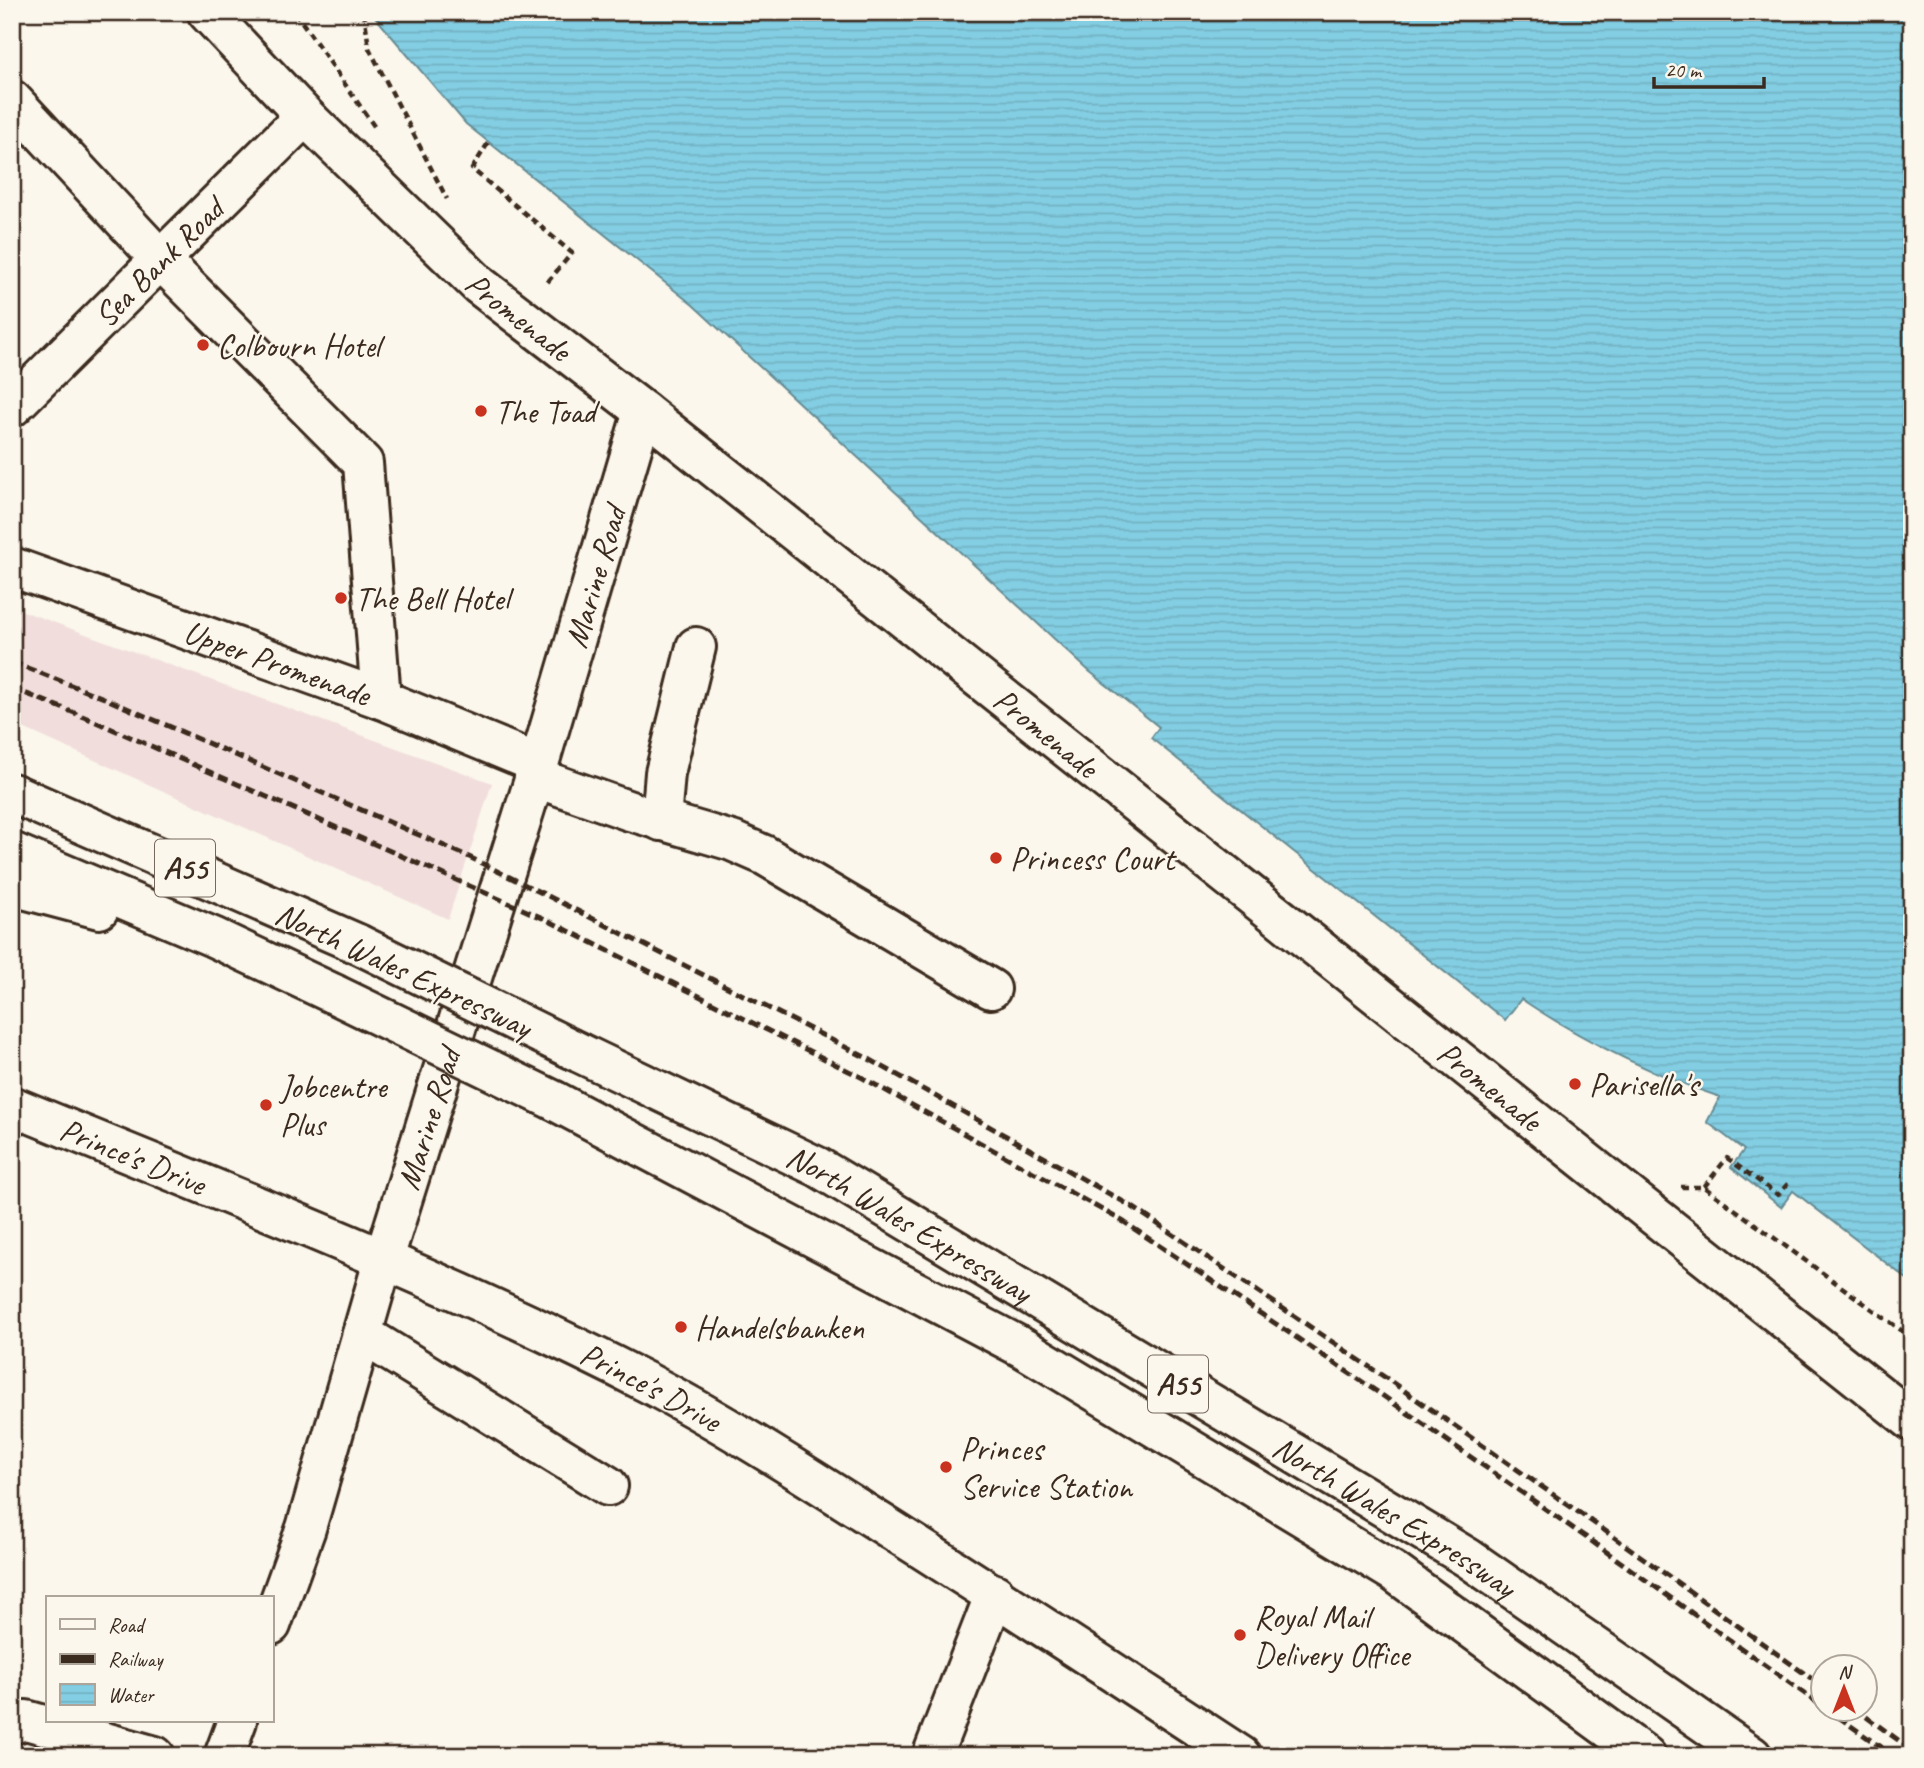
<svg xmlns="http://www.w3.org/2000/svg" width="1924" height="1768" font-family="Caveat,sans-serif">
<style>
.built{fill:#f1dedc}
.water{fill:url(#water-rules);stroke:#668c94;stroke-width:2}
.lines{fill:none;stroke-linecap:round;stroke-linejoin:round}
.minor-casing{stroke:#3b2a1e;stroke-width:44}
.major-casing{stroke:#3b2a1e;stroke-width:44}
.highway-casing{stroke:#3b2a1e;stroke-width:44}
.path{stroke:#3b2a1e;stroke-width:4.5;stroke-dasharray:7 5;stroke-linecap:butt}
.minor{stroke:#fbf7ec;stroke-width:38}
.major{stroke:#fbf7ec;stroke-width:38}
.highway{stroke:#fbf7ec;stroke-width:38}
.rail{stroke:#3b2a1e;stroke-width:5;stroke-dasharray:10 5;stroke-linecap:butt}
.highway-bridge-casing{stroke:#3b2a1e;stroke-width:44;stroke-linecap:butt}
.highway-bridge{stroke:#fbf7ec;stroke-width:38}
.poi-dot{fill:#c8321e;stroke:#fbf7ec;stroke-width:2.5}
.labels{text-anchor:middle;stroke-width:5;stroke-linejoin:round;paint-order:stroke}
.shield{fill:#fbf7ec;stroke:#75685c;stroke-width:2}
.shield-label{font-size:32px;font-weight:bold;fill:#3b2a1e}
.street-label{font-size:33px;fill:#3b2a1e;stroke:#fbf7ec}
.poi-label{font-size:33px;fill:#3b2a1e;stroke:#fbf7ec;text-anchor:start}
</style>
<defs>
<pattern id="water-rules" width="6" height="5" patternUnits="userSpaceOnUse" patternTransform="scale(1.75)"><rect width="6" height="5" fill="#83cee3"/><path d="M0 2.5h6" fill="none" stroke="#72b1c2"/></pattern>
</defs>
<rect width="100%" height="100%" fill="#fbf7ec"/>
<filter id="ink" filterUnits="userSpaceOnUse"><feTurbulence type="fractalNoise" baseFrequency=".0143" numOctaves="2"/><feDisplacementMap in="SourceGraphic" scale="14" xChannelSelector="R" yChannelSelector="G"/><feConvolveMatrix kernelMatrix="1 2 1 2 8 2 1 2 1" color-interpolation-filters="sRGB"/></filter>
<g filter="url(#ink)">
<!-- built -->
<polygon class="built" points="12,607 492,783 448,919 12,723"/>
<!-- water -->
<path class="water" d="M 371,12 L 1912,12 L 1912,1283 L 1793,1191 L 1781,1207 L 1731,1167 L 1744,1150 L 1707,1122 L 1720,1097 C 1648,1073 1584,1041 1521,999 L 1505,1020 L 1151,738 L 1159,727 L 1089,671 L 693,305 L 466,124 Z"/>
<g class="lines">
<defs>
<g id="minor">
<path id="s1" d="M 207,12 L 305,116 L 479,285 L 643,411 L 1912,1421"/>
<polyline points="12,100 160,259 363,463 381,699"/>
<path id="s2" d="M 12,407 L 305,116"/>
<path id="s3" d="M 12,567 L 381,699 L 539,764"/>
<polyline points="534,777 630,811 732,841 764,855 991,989"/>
<polyline points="661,821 665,773 696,647"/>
<polyline points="362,1334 608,1486"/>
<path id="s4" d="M 271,1625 L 306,1528 L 384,1258 L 539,764 L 643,411"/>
<polyline points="12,1724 26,1720 155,1756"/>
<polyline points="224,1756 237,1721"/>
<polyline points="932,1756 995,1594"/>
</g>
<g id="major">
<path id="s5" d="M 12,1106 C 226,1194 442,1277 648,1383 C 722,1422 794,1468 865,1513 C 991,1592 1116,1674 1241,1756"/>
</g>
<g id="highway">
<polyline points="12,793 358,944"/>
<polyline points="12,852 213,937 334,994"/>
<polyline points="12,886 99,909"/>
<path id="s6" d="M 580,1053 L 818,1167 L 1468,1558 L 1752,1756"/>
<polyline points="555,1101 1023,1348 1394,1572 1646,1756"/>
</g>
</defs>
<!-- minor casing -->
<use href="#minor" class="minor-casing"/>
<!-- major casing -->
<use href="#major" class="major-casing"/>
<!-- highway casing -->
<use href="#highway" class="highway-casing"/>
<!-- path -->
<g class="path">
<polyline points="295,12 376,129"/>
<polyline points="364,12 369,48 447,199"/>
<polyline points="488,143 472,169 572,253 545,285"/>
<polyline points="1681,1187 1704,1187 1912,1338"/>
<polyline points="1704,1187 1727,1158 1778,1195 1791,1180"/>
</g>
<!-- minor -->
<use href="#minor" class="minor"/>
<!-- major -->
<use href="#major" class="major"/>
<!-- highway -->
<use href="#highway" class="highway"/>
<!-- rail -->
<g class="rail">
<polyline points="12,662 104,698 465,855 560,902 869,1059 1131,1206 1383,1376 1604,1530 1822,1686"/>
<polyline points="12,688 87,718 545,919 863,1078 1124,1222 1376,1391 1587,1538 1822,1706"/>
<polyline points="1826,1708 1893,1756"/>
<polyline points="1854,1708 1912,1750"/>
</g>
<defs>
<g id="highway-bridge">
<polyline points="358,944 580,1053"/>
<polyline points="334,994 555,1101"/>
</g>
</defs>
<!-- highway-bridge casing -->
<use href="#highway-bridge" class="highway-bridge-casing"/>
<!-- highway-bridge -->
<use href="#highway-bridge" class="highway-bridge"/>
</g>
</g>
<!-- markers -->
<g class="poi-dot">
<circle cx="203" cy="345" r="7"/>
<circle cx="481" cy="411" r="7"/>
<circle cx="341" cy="598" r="7"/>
<circle cx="996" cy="858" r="7"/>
<circle cx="1575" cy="1084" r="7"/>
<circle cx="266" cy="1105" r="7"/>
<circle cx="681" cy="1327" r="7"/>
<circle cx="946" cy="1467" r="7"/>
<circle cx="1240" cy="1635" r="7"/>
</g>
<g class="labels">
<!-- shield labels -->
<g class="shield">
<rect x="155" y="839.5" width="60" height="57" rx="5"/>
<rect x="1148" y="1355.5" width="60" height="57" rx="5"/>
</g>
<g class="shield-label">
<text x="185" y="879">A55</text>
<text x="1178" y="1395">A55</text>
</g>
<!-- street labels -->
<g class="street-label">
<text dy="12" stroke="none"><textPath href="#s2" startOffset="206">Sea Bank Road</textPath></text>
<text dy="12" stroke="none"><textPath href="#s1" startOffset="436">Promenade</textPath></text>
<text dy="12" stroke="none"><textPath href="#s4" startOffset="1097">Marine Road</textPath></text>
<text dy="12" stroke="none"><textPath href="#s3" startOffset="282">Upper Promenade</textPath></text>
<text dy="12" stroke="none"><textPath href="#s1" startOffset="1108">Promenade</textPath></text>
<text transform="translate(404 969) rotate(25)" y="12">North Wales Expressway</text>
<text dy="12" stroke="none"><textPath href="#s1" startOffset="1675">Promenade</textPath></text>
<text dy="12" stroke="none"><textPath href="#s4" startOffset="530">Marine Road</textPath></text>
<text dy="12" stroke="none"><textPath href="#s5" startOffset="131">Prince's Drive</textPath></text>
<text dy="12" stroke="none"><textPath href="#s6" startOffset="371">North Wales Expressway</textPath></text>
<text dy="12" stroke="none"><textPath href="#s5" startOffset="698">Prince's Drive</textPath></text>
<text dy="12" stroke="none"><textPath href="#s6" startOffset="938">North Wales Expressway</textPath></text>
</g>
<!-- poi labels -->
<g class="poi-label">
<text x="217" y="357">Colbourn Hotel</text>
<text x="495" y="423">The Toad</text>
<text x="355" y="610">The Bell Hotel</text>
<text x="1010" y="870">Princess Court</text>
<text x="1589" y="1096">Parisella's</text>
<text x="280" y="1098">Jobcentre<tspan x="280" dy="38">Plus</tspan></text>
<text x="695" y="1339">Handelsbanken</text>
<text x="960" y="1460">Princes<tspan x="960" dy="38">Service Station</tspan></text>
<text x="1254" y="1628">Royal Mail<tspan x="1254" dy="38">Delivery Office</tspan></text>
</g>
</g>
<!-- margin -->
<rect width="1924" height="1768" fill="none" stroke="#fbf7ec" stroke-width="42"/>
<rect x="21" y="21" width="1882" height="1726" fill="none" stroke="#3b2a1e" stroke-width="2.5" filter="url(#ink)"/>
<!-- legend -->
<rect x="46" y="1596" width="228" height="126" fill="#fbf7ec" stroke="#aea59a" stroke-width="2"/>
<rect x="60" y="1619" width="35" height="10" fill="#fbf7ec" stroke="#aea59a" stroke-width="2"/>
<text x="108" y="1632" font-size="21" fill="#3b2a1e">Road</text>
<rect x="60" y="1654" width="35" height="10" fill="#3b2a1e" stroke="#aea59a" stroke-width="2"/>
<text x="108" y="1666" font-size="21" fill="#3b2a1e">Railway</text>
<rect x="60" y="1684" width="35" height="21" fill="url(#water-rules)" stroke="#aea59a" stroke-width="2"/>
<text x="108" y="1702" font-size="21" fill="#3b2a1e">Water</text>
<!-- north arrow -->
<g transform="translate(1844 1688)"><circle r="33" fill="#fbf7ec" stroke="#aea59a" stroke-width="2"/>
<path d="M0-5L12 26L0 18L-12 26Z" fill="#c8321e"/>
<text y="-10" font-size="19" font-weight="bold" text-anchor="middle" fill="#3b2a1e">N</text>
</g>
<!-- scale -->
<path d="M1654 77v10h110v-10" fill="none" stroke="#3b2a1e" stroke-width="3.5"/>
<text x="1665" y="77" font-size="21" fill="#3b2a1e" stroke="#fbf7ec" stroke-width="5" paint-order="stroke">20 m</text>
</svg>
